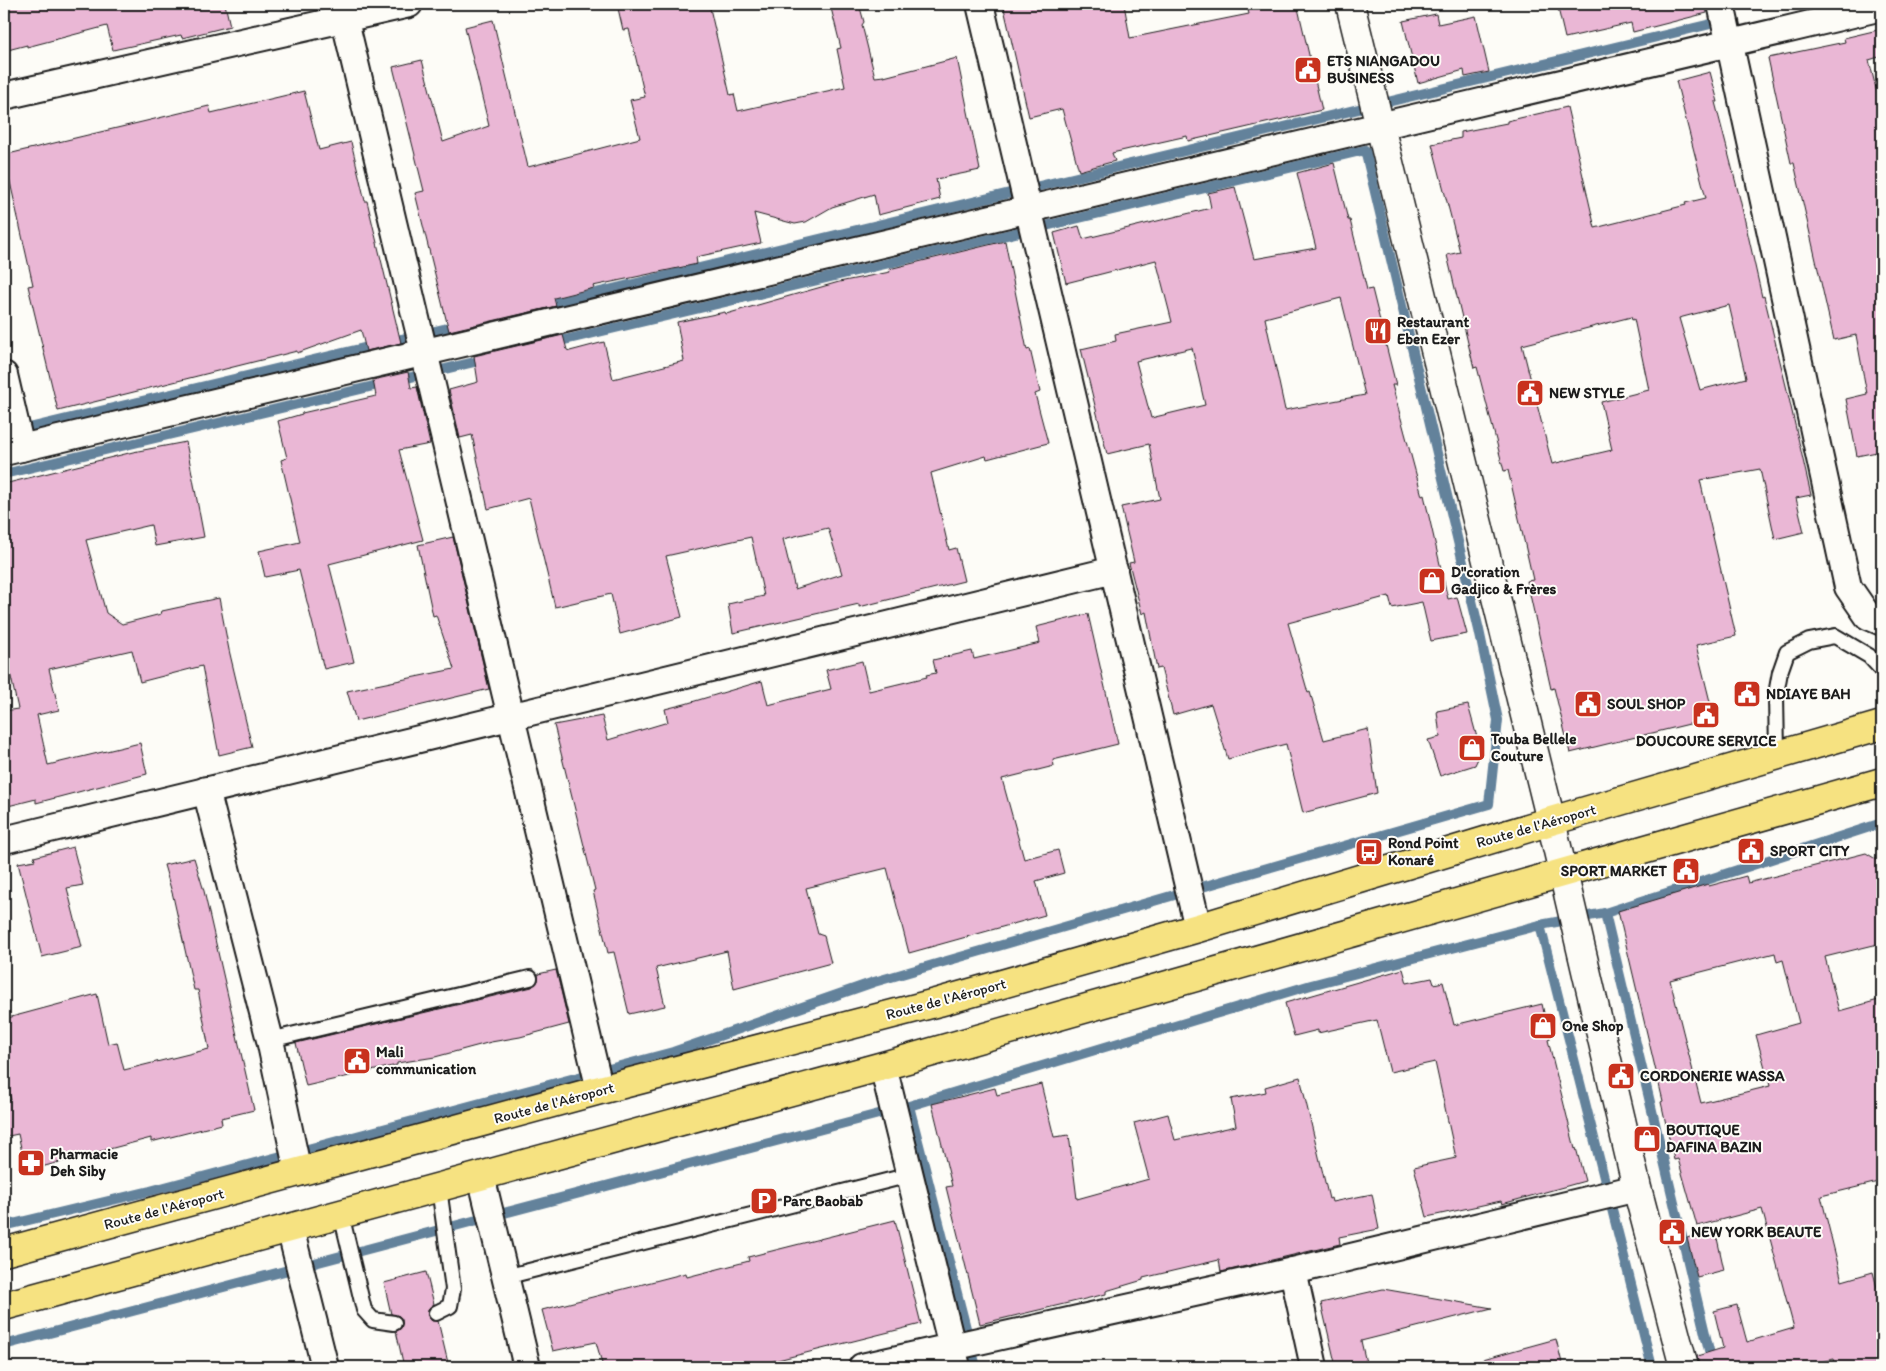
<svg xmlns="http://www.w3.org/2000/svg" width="1886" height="1371" font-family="Itim,sans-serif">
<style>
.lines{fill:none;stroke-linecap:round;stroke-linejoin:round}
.stream{stroke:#64829b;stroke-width:10}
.building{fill:#eab7d5;stroke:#1c1c1c;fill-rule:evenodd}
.lane-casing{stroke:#1c1c1c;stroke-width:18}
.street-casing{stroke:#1c1c1c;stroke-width:30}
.secondary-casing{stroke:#1c1c1c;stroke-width:31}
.highway-casing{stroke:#1c1c1c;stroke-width:31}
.lane{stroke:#fdfcf7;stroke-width:14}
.street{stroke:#fdfcf7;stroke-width:26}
.secondary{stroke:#fdfcf7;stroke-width:28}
.highway{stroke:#f6e281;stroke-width:28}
.labels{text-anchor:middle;stroke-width:4;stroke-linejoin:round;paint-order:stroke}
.poi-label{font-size:15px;font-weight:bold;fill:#1c1c1c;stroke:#fdfcf7;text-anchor:start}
.street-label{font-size:15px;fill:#1c1c1c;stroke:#fdfcf7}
</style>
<rect width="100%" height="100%" fill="#fdfcf7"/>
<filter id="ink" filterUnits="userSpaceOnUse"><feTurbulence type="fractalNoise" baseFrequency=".02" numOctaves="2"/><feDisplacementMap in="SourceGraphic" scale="10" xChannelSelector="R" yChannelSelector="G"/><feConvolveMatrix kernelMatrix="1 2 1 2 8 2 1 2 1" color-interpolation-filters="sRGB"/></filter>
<g filter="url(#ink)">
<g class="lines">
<!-- stream -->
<g class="stream">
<polyline points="542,306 1719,22"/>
<polyline points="4,434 460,325"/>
<polyline points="4,474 487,359"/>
<polyline points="1605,913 1713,1367"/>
<polyline points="1540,925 1652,1367"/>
<polyline points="909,1106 976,1367"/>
<polyline points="4,1226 150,1191 673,1052 874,982 1489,804 1498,720 1479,630 1365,150 552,343"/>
<polyline points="4,1345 909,1106 1311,985 1540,925 1605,913 1882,823"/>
</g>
</g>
<!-- building -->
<g class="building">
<polygon points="4,4 225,4 230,26 182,38 181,35 113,50 107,26 27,47 27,45 4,51"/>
<polygon points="617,4 709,4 730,95 734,94 738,111 845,87 837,49 841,48 830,4 859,4 864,22 862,25 875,77 884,76 884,77 957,58 980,170 936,179 940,199 878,215 874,194 832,207 806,222 795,224 754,213 761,243 696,257 697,264 593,286 594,288 554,298 556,306 449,331 415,193 424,191 393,67 422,60 443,142 489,126 465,27 493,20 528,167 640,138 630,100 645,97 629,29 623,30"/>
<polygon points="1003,4 1124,4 1130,38 1249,14 1248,10 1278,4 1297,4 1322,110 1188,141 1187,136 1112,153 1115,161 1079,171 1062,109 1029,117"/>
<polygon points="1557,4 1706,4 1707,13 1633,32 1631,23 1565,38"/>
<polygon points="1436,14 1438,24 1476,16 1489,72 1465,77 1464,70 1418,83 1403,21"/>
<polygon points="1882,29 1882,56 1869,60 1882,113 1882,142 1877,143 1882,166 1882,451 1857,456 1846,399 1867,394 1856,335 1834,340 1794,163 1791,163 1768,58 1845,42 1844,38"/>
<path d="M 1710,72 L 1718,102 L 1715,102 L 1740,199 L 1762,297 L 1764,296 L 1788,394 L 1811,495 L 1796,498 L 1804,532 L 1775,539 L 1760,469 L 1700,480 L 1736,636 L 1696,645 L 1714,718 L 1570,753 L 1554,688 L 1551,689 L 1527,581 L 1533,580 L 1508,470 L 1504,471 L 1477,367 L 1474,368 L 1447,255 L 1460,252 L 1432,144 L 1461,138 L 1461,132 L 1507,123 L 1507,121 L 1567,107 L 1595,228 L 1686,205 L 1685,203 L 1706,198 L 1676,81 ZM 1729,305 L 1746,378 L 1700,390 L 1679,318 ZM 1631,317 L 1632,320 L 1634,319 L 1649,390 L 1601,402 L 1612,450 L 1552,464 L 1522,345 Z"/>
<polygon points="304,91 319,150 351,142 365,201 367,201 401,343 366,351 361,330 297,353 297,351 58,411 28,286 33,285 4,155 209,106 211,113"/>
<path d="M 1334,163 L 1348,220 L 1350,220 L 1367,290 L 1372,289 L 1396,385 L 1392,385 L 1422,496 L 1424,495 L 1448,599 L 1457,597 L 1467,634 L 1431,641 L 1422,602 L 1392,608 L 1389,596 L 1288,623 L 1308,693 L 1310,692 L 1324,740 L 1368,729 L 1377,793 L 1303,813 L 1286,744 L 1228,759 L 1211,704 L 1173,715 L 1161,668 L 1157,669 L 1146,612 L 1142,614 L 1129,563 L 1134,562 L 1121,507 L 1160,499 L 1149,444 L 1107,454 L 1081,349 L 1116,341 L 1115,334 L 1172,322 L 1156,260 L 1066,283 L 1054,233 L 1079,226 L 1083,239 L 1211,208 L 1208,193 L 1235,187 L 1254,259 L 1316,248 L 1297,173 ZM 1341,298 L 1365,395 L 1285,410 L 1265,318 ZM 1192,348 L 1205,405 L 1151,418 L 1136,361 Z"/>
<path d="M 1005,241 L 1027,350 L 1030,349 L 1040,392 L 1035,394 L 1048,443 L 987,459 L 986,456 L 931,473 L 949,550 L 956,548 L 964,581 L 859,607 L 859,604 L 733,633 L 728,604 L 764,596 L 751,537 L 666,556 L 682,617 L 620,634 L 611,594 L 555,607 L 529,498 L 488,509 L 472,435 L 460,438 L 449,390 L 478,382 L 474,356 L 563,335 L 567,350 L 570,351 L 604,342 L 613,379 L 684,361 L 677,322 L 725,312 L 726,314 L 839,282 L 890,272 L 889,269 ZM 828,528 L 842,574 L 795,589 L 783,539 Z"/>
<polygon points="408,372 411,388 417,387 430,444 399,450 423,540 329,564 354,662 324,669 299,570 265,577 259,551 300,542 281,460 287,458 278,421 302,414 302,413 376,396 373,380"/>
<polygon points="186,442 204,537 155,546 151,525 86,540 106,613 122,624 161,614 162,611 185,606 186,605 219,598 229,650 252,747 219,755 202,666 140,682 132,650 49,669 59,710 37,715 48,765 140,743 147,774 36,803 36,799 4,807 4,711 18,709 4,645 4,484 133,452"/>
<polygon points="453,537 489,689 356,721 347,691 454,669 436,615 433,616 418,545"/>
<polygon points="1088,614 1118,744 1053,760 1054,766 1002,779 1024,859 1058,850 1064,873 1036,881 1045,915 909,953 887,868 806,888 818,934 824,936 831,963 734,989 727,951 656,968 665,1006 629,1014 614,952 608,953 593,891 595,890 554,725 602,716 608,740 668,722 665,709 685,704 762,681 768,705 831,689 826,670 862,661 869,691 927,677 926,675 936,673 933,660 972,651 974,659 1040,643 1036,627"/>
<polygon points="1468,705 1481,752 1475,765 1440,776 1428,740 1440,737 1437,711"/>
<polygon points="73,847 83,885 67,888 82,947 42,957 18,863 35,860 34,857"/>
<path d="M 1866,853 L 1882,863 L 1882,943 L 1825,957 L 1839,1011 L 1882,999 L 1882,1181 L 1821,1196 L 1842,1281 L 1873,1272 L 1882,1307 L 1882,1367 L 1836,1367 L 1834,1359 L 1801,1367 L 1699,1367 L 1697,1356 L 1723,1348 L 1714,1311 L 1737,1305 L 1747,1342 L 1794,1328 L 1762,1209 L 1697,1226 L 1678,1159 L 1674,1160 L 1661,1102 L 1663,1101 L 1618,911 L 1708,884 L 1709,886 L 1746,876 L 1748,883 ZM 1775,953 L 1777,962 L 1783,960 L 1799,1023 L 1756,1035 L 1770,1086 L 1701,1103 L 1670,980 Z"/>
<polygon points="194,858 204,891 254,1110 221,1118 222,1124 151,1142 151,1138 26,1171 18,1134 4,1137 4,1102 11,1100 6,1082 9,1082 4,1058 4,1019 97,994 108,1044 117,1042 124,1070 209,1049 198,990 194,990 173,896 164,865"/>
<polygon points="1403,969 1407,983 1432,978 1434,984 1443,982 1454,1025 1542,1004 1550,1039 1548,1040 1575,1149 1576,1148 1585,1181 1502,1204 1501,1201 1427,1217 1414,1167 1456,1158 1435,1062 1390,1072 1377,1020 1318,1033 1318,1030 1294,1036 1285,1003"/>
<polygon points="556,970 569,1024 520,1037 491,1042 435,1057 397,1063 397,1065 306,1086 296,1043 532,987 538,981 538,974"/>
<polygon points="1300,1077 1329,1199 1331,1198 1332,1202 1372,1194 1379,1229 1339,1237 1340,1244 1221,1272 1219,1260 1143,1278 1143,1280 1106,1291 1106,1294 980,1324 946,1187 952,1186 932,1104 995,1088 997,1095 1041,1084 1054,1137 1069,1135 1077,1199 1149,1179 1134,1123 1168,1114 1175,1140 1236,1126 1231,1099 1266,1092 1265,1087"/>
<polygon points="895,1220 921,1324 750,1367 603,1367 596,1342 553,1351 542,1310 686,1273 687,1277 749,1261 748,1257"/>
<polygon points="1715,1229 1724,1270 1697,1277 1687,1238"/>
<polygon points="426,1272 434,1304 428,1309 428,1316 432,1321 438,1321 449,1367 404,1367 396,1331 401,1328 402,1320 399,1316 391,1314 384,1283"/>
<polygon points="1383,1289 1429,1297 1492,1308 1361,1341 1367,1367 1336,1367 1321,1303"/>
<polygon points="1556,1339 1563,1367 1484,1367 1483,1359"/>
</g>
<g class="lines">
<defs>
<g id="lane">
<polyline points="1777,755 1776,694 1780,672 1787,652 1809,641 1835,636 1869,656 1882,670"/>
<polyline points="270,1040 530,978"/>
<polyline points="341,1214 364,1310 373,1320 394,1323"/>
<polyline points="505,1277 910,1175"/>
<polyline points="436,1313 450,1306 453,1289 439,1188"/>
</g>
<g id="street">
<polyline points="341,4 600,1090"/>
<polyline points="980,4 1198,928"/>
<polyline points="1721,4 1848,587 1868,616 1882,622"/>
<polyline points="4,96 409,4"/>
<polyline points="4,375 21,448"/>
<polyline points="4,452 1882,7"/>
<polyline points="206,790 270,1040 298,1172"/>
<polyline points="4,840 1114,570"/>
<polyline points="883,1066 957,1367"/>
<polyline points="481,1176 527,1367"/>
<polyline points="290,1228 325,1367"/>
<polyline points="1293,1271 1314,1367"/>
<polyline points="862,1367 1293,1271 1637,1188"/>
</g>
<polyline id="secondary" points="1350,4 1551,821 1637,1188 1684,1367"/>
<g id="highway">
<polyline points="4,1252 600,1090 939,1002 1198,928 1551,821 1882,725"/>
<polyline points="4,1306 883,1066 1882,782"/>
</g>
</defs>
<!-- lane casing -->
<use href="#lane" class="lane-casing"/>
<!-- street casing -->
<use href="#street" class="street-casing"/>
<!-- secondary casing -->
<use href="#secondary" class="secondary-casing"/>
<!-- highway casing -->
<use href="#highway" class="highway-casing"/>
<!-- lane -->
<use href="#lane" class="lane"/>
<!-- street -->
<use href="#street" class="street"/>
<!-- secondary -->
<use href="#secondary" class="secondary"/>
<!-- highway -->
<use href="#highway" class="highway"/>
</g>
</g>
<!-- icons -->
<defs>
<symbol id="civic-square" viewBox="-11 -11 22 22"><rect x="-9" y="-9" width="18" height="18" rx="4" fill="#c8321e" stroke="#fdfcf7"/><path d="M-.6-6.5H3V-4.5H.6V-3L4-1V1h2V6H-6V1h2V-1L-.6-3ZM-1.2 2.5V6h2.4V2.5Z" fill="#fff"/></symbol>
<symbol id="restaurant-square" viewBox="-11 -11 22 22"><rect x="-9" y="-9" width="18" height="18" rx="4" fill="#c8321e" stroke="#fdfcf7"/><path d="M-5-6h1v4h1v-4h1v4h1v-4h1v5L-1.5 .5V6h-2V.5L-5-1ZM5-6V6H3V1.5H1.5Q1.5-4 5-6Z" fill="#fff"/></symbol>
<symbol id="shop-square" viewBox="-11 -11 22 22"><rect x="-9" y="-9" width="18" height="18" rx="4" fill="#c8321e" stroke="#fdfcf7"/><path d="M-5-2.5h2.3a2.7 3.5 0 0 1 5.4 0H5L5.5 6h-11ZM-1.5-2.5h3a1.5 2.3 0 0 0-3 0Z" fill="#fff"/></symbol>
<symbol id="bus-square" viewBox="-11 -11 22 22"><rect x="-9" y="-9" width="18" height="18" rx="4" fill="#c8321e" stroke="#fdfcf7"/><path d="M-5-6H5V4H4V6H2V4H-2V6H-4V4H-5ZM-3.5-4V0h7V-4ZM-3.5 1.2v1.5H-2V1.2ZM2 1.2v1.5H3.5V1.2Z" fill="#fff"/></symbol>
<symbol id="pharmacy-square" viewBox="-11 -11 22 22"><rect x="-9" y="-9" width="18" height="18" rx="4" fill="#c8321e" stroke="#fdfcf7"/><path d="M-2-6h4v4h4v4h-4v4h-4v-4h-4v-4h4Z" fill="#fff"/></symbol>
<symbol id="parking-square" viewBox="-11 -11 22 22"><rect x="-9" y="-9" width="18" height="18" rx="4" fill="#c8321e" stroke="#fdfcf7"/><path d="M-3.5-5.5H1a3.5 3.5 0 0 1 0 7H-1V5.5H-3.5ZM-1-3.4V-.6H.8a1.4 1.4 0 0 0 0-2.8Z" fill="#fff"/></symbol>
</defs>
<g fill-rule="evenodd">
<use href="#civic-square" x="1292" y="54" width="32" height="32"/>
<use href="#restaurant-square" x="1362" y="315" width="32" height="32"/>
<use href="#civic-square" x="1514" y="377" width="32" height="32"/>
<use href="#shop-square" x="1416" y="565" width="32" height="32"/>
<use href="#civic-square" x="1731" y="678" width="32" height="32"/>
<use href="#civic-square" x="1572" y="688" width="32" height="32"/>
<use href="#civic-square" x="1690" y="699" width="32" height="32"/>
<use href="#shop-square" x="1456" y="732" width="32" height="32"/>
<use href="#civic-square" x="1735" y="835" width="32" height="32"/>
<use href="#bus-square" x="1353" y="836" width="32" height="32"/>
<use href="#civic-square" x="1670" y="855" width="32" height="32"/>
<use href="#shop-square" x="1527" y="1010" width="32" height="32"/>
<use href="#civic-square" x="341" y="1045" width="32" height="32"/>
<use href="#civic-square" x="1605" y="1060" width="32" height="32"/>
<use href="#shop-square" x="1631" y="1123" width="32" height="32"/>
<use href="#pharmacy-square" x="15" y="1147" width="32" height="32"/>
<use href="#parking-square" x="748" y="1185" width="32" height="32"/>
<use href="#civic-square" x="1656" y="1216" width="32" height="32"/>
</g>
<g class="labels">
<!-- poi labels -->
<g class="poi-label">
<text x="1327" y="66">ETS NIANGADOU<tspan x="1327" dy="17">BUSINESS</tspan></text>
<text x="1397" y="327">Restaurant<tspan x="1397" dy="17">Eben Ezer</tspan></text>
<text x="1549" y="398">NEW STYLE</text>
<text x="1451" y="577">D"coration<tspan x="1451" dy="17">Gadjico &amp; Frères</tspan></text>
<text x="1766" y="699">NDIAYE BAH</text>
<text x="1607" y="709">SOUL SHOP</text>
<text x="1491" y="744">Touba Bellele<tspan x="1491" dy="17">Couture</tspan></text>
<text x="1706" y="746" text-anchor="middle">DOUCOURE SERVICE</text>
<text x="1388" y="848">Rond Point<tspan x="1388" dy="17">Konaré</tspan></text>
<text x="1770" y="856">SPORT CITY</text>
<text x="1667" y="876" text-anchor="end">SPORT MARKET</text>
<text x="1562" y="1031">One Shop</text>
<text x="376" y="1057">Mali<tspan x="376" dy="17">communication</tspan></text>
<text x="1640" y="1081">CORDONERIE WASSA</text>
<text x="1666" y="1135">BOUTIQUE<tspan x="1666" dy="17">DAFINA BAZIN</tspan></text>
<text x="50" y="1159">Pharmacie<tspan x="50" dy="17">Deh Siby</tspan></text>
<text x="783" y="1206">Parc Baobab</text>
<text x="1691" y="1237">NEW YORK BEAUTE</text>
</g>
<!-- street labels -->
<g class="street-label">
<text transform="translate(1536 826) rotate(-16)" y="5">Route de l'Aéroport</text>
<text transform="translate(946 999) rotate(-15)" y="5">Route de l'Aéroport</text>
<text transform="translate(554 1103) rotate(-15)" y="5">Route de l'Aéroport</text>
<text transform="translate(164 1209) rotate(-15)" y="5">Route de l'Aéroport</text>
</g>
</g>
<!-- margin -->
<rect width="1886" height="1371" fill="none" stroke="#fdfcf7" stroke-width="20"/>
<rect x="10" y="10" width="1866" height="1351" fill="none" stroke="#1c1c1c" stroke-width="2" filter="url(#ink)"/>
</svg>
